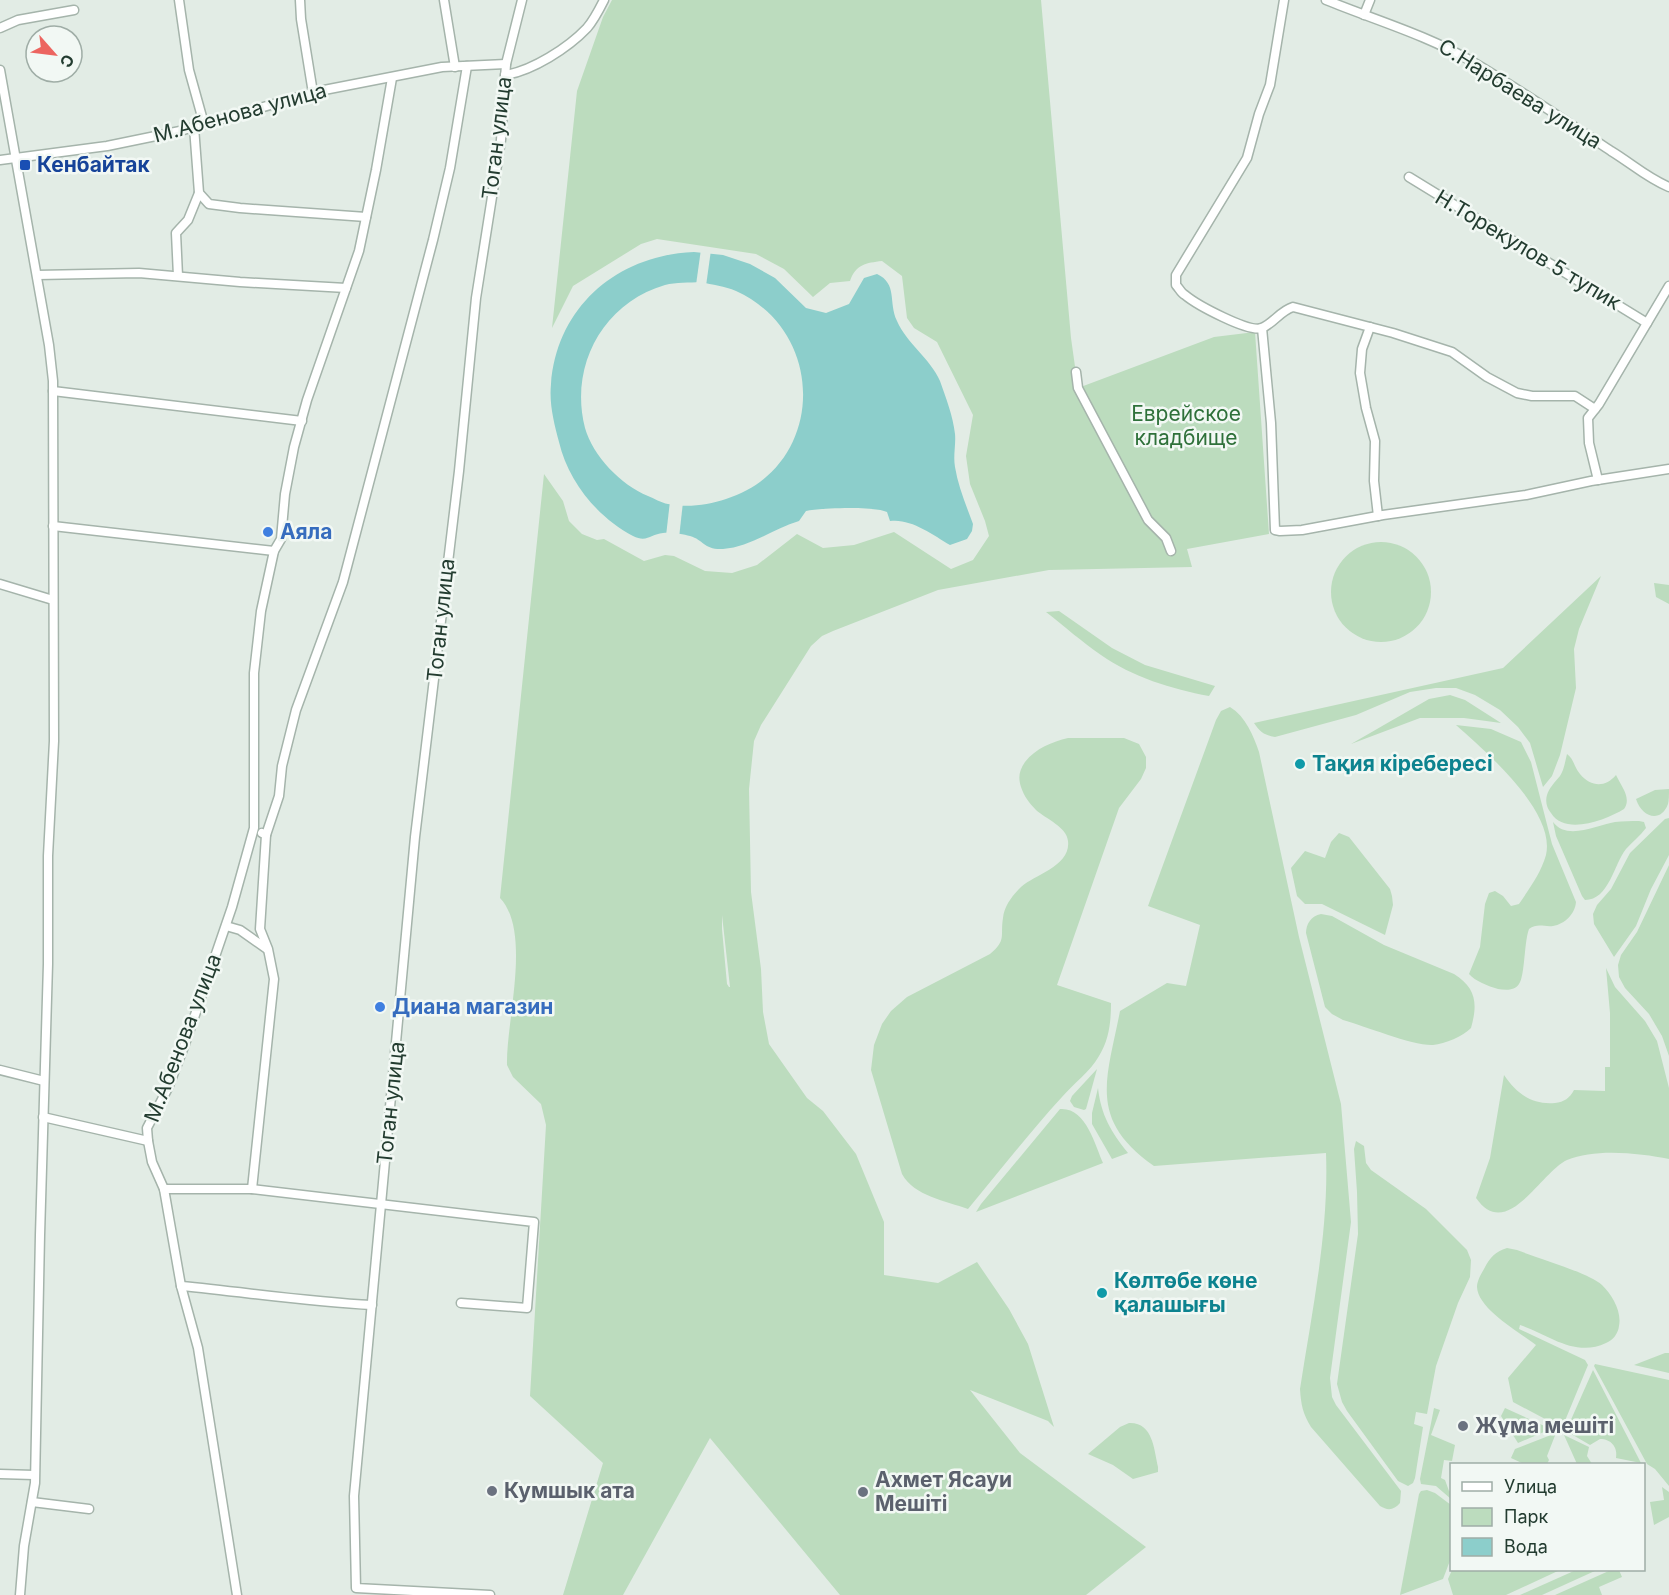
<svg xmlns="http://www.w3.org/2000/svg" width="1669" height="1595" font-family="Inter,sans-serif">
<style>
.green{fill:#bcdcbe;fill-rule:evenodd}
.water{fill:#8ccecb;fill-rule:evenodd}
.pier{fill:#e2ece5}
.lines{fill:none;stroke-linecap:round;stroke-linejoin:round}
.street-casing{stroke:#a5b4ab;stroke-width:11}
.street{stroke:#fff;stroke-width:8}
.transit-dot{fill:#1a4fb4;stroke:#f2f8f4;stroke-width:2}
.shop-dot{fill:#3f7fe0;stroke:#f2f8f4;stroke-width:2}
.culture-dot{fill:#0f9aa8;stroke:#f2f8f4;stroke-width:2}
.worship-dot{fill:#6b7280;stroke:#f2f8f4;stroke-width:2}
.labels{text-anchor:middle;stroke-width:5;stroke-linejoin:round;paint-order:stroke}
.street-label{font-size:21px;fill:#233c30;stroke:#f2f8f4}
.transit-label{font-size:21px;font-weight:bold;fill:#164399;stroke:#f2f8f4;text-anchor:start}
.park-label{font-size:21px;fill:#2f713a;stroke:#f2f8f4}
.shop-label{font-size:21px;font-weight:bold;fill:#366cbe;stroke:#f2f8f4;text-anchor:start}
.culture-label{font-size:21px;font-weight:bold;fill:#0d838f;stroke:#f2f8f4;text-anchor:start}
.worship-label{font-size:21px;font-weight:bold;fill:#5b616d;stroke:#f2f8f4;text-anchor:start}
</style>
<rect width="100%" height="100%" fill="#e2ece5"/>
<!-- green -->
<g class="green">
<path d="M 612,0 L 1041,0 L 1071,338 L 1078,388 L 1214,337 L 1255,332 L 1269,534 L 1187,549 L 1192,567 L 1049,570 L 938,590 L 833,631 L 822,636 L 811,646 L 761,725 L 754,741 L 749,789 L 751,892 L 761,969 L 763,1012 L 769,1044 L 807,1098 L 823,1111 L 856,1154 L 884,1222 L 884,1275 L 938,1283 L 977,1262 L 1009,1309 L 1028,1344 L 1054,1427 L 1048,1421 L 970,1390 L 1020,1453 L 1146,1547 L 1086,1595 L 840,1595 L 710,1438 L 623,1595 L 563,1595 L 603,1463 L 530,1396 L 546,1125 L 541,1104 L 513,1077 L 507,1065 C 506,1020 532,932 500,898 L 544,474 L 563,501 L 569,521 L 582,534 L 597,540 L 604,539 L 644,561 L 665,555 L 674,556 L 705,571 L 732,573 L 757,565 L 797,534 L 823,548 L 854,545 L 894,532 L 951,569 L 973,560 L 989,536 L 985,521 L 970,484 L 966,456 L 973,415 L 937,342 L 914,328 L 907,318 L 902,276 L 882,261 C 866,263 856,264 850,281 L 830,283 L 813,297 L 784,269 L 756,254 L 657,239 L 641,244 L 573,286 L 552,328 L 577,91 L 603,17 ZM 722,915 L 730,987 L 729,987 L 727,984 L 722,929 Z"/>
<circle cx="1381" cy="592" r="50"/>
<path d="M 1601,576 L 1579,629 L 1574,649 L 1576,688 L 1560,755 L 1552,776 L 1543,787 L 1530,743 L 1518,727 L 1500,710 L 1475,695 L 1456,688 L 1436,688 L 1410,692 L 1356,715 L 1275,737 C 1264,735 1260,732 1254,723 L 1503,668 Z"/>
<polygon points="1654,583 1669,585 1669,604 1656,597"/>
<path d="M 1059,611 L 1112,648 L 1145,665 L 1215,686 L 1209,696 C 1172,689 1132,677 1101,655 C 1082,642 1064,626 1046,612 Z"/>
<polygon points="1450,695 1465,700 1501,723 1464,718 1420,718 1351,744 1429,699"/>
<path d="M 1230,707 C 1246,717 1253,735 1259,752 L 1299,937 L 1341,1104 L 1351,1222 L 1330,1378 L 1332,1397 L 1336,1405 L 1401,1491 L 1400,1503 C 1394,1510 1388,1511 1380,1506 L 1311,1427 C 1303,1414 1301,1405 1300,1389 C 1312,1311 1329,1232 1326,1153 L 1154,1166 C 1087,1119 1107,1079 1120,1011 L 1167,983 L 1186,986 L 1200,925 L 1148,906 L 1216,720 L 1221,711 Z"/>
<path d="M 1456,725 L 1491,729 L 1521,742 L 1531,762 L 1552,844 L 1576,902 C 1575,914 1565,924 1553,926 C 1544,927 1537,923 1529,929 C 1524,942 1525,976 1519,984 C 1515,991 1505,990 1498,989 C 1488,986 1475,981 1469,974 L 1480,947 L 1485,904 L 1489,893 L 1495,891 L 1503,896 L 1511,906 L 1519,904 C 1529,889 1541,873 1546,855 C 1556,811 1485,751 1456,725 Z"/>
<path d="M 1068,738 L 1124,738 L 1139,744 L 1146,757 L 1146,768 L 1141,779 L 1119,808 L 1057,985 L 1111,1003 C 1111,1022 1109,1040 1099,1056 C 1090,1072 1074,1083 1062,1097 C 1029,1133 999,1172 968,1209 C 946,1201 914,1196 902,1174 L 871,1070 L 874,1045 L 882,1024 L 891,1011 L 907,997 L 990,954 C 1007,940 1000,936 1003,918 C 1004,906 1013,895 1021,887 C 1035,874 1071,866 1068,841 C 1067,827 1046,819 1036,810 C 1029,803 1024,796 1021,787 C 1018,777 1019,771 1025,762 C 1036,748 1052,742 1068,738 Z"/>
<path d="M 1567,754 C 1574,759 1574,767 1580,774 C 1591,787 1605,788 1616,775 C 1621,786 1632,798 1624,809 C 1606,820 1565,836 1551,813 C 1547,808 1545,802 1547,795 C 1549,788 1555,782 1560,776 C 1564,770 1565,762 1567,754 Z"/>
<path d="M 1669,789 C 1669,794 1669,800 1668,804 C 1661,823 1642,818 1636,799 L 1655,790 Z"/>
<polygon points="1669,818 1669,855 1651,889 1636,926 1614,957 1594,924 1593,914 1597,905 1611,889 1630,853 1665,819"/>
<path d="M 1639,821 L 1644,822 L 1646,828 C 1640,836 1632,842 1626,849 C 1614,864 1609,900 1585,900 L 1582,896 L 1556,836 L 1553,822 C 1567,841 1597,825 1615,822 C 1623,821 1631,821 1639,821 Z"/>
<polygon points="1339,833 1349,837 1390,889 1392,896 1393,905 1385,935 1322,904 1305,904 1297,896 1291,868 1305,851 1325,858 1331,842"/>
<polygon points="1669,865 1669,1056 1662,1036 1649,1014 1625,988 1619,977 1618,965 1621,955 1637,932"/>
<path d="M 1321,914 L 1332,916 L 1384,945 L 1454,974 C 1476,988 1478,1003 1471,1028 C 1463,1036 1445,1044 1433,1045 C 1413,1046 1365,1026 1343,1020 L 1332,1014 L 1325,1007 L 1306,933 C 1306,924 1311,916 1321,914 Z"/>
<path d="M 1606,968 L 1615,987 L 1645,1021 L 1657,1041 L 1669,1088 L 1669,1159 C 1640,1153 1595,1148 1567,1160 C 1540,1173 1507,1242 1476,1198 L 1490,1158 L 1504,1075 C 1517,1094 1532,1105 1555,1103 C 1564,1102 1570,1098 1574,1090 L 1605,1091 L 1605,1067 L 1610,1067 L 1610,1013 Z"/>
<polygon points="1097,1069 1086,1109 1084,1110 1074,1107 1070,1101 1072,1096"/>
<path d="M 1098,1088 C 1101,1115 1111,1132 1128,1153 L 1112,1159 L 1092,1124 L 1092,1113 Z"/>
<path d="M 1060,1109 C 1086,1107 1095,1145 1103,1163 L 976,1212 L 981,1204 Z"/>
<polygon points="1356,1141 1364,1146 1366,1163 1371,1170 1426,1209 1467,1250 1471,1260 1470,1277 1458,1303 1436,1366 1427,1414 1416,1412 1414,1424 1423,1427 1415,1478 1413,1483 1408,1486 1398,1481 1347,1411 1342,1402 1337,1384 1358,1234 1357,1192 1354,1149"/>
<path d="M 1507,1248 L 1517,1250 C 1537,1258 1587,1272 1602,1285 C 1612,1295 1622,1311 1619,1326 C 1618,1334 1613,1340 1606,1343 C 1575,1358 1548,1334 1520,1325 L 1519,1329 L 1585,1360 L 1588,1365 L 1562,1428 L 1513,1402 L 1508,1378 L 1536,1345 C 1519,1332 1478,1309 1477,1287 C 1477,1281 1481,1274 1484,1269 C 1490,1257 1495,1252 1507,1248 Z"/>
<polygon points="1665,1353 1669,1353 1669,1373 1634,1365"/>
<polygon points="1595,1364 1669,1380 1669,1486 1655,1469 1647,1464 1594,1366"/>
<path d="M 1593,1370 L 1641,1463 L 1616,1458 C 1618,1447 1611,1439 1600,1439 L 1590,1445 L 1566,1431 Z"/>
<polygon points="1434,1408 1440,1410 1431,1435 1455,1445 1452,1461 1444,1460 1441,1478 1445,1480 1449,1491 1451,1492 1451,1499 1436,1486 1421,1484 1420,1479"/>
<polygon points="1505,1408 1551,1429 1518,1443 1501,1416"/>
<path d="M 1129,1423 C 1153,1422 1154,1449 1158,1467 L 1158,1472 L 1133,1479 L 1113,1465 L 1088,1454 L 1120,1427 Z"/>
<polygon points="1556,1433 1547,1456 1549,1460 1547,1464 1524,1464 1511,1458 1515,1449"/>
<polygon points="1564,1435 1589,1447 1587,1456 1592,1464 1577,1464"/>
<polygon points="1662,1487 1669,1492 1669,1517 1654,1525 1650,1502 1664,1500"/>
<polygon points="1427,1490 1435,1493 1451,1505 1451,1558 1443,1579 1400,1595 1419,1494 1421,1491"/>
<polygon points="1452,1570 1560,1570 1506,1595 1453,1595 1448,1579"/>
<polygon points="1576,1570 1597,1570 1542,1595 1520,1595"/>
<polygon points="1611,1570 1619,1570 1622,1577 1599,1587 1602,1595 1555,1595"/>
</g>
<!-- water -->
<path class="water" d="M 694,252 L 723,255 L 750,264 L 775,278 L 806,308 L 826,313 L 849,304 L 864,278 L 877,274 C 898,284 888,302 897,321 C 907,344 930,358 940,381 C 946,398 953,416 955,434 C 956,445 953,456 955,467 C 958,486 966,505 973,524 L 972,531 L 967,539 L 950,545 C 932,534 910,518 890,521 L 887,512 C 872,506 823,508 806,511 L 799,521 C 773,529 750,547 723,549 C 704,550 704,540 690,536 C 683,534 670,532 663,533 C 651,534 647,543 633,536 C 597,517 568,481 559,442 C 554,423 549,404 551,384 C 557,306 618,255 694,252 ZM 701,282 C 712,285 725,286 736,291 C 829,333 825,468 726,499 C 708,505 687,508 668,504 C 661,503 654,498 648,496 C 621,485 593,456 585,428 C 569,366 603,303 665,285 C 676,282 689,283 701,282 Z"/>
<!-- pier -->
<g class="pier">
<polygon points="701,249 711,250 706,286 696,285"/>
<polygon points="670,501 683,502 679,538 666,536"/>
</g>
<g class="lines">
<defs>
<g id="street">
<polyline points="179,0 189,70 204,124"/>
<polyline points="300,0 301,19 313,93"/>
<polyline points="444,0 455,67"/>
<path d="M 1284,0 L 1270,85 L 1259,114 L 1247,158 L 1176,275 L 1176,285 C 1179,288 1181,293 1185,295 C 1197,305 1249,333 1262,328 C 1274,323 1280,311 1293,307 L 1393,333 L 1452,352 L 1487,377 L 1517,393 L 1532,396 L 1575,396 L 1595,409"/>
<path d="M 1326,0 C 1375,20 1427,35 1473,62 C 1520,90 1566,121 1611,151 C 1631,163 1647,178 1669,187"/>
<polyline points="1364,15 1370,0"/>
<polyline points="0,28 18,20 74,10"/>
<polyline points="0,70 49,345 53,381 54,741 48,856 48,964 40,1235 35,1483 24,1546 20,1595"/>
<path d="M 505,75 C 532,71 568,48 587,28 C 594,20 599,10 604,0"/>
<polyline points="194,127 199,193 209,204 240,208 366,217"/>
<polyline points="0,160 107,146 180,131 319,91 442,67 506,64"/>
<polyline points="1409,177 1647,323"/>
<polyline points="37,275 139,273 240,282 346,288"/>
<polyline points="178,276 176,233 188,220 199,193"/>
<polyline points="1370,327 1362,349 1360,373 1366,408 1375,441 1374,481 1378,516"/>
<polyline points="1262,328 1271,423 1275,530 1280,531 1302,530 1383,515 1526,495 1591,481 1669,469"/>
<polyline points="1076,372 1078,388 1148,520 1166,538 1171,551"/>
<polyline points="53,391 302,421"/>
<polyline points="1598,480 1589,443 1588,418 1599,404 1669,286"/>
<polyline points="53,526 274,551"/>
<polyline points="0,584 53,600"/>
<polyline points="266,835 279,796 282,766 296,710 343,582 433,240 450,168 467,66"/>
<polyline points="226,926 240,930 267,949"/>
<polyline points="0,1070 44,1081"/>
<polyline points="43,1117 148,1141"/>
<polyline points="164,1189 252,1189 534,1222 527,1308 461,1303"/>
<polyline points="252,1189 274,979 268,949 260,929 266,835 262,833"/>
<path d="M 181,1286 C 245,1292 308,1302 372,1305"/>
<polyline points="0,1474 34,1475"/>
<polyline points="32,1502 89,1509"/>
<polyline points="237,1595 198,1348 181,1286 164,1189 152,1162 148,1141 147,1128 168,1088 185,1044 232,907 254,828 254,673 261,611 274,551 281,539 285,494 294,447 307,400 359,251 376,170 392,78"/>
<polyline points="490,1595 356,1588 354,1496 415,837 459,471 476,298 501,140 506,64 522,0"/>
</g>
</defs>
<!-- street casing -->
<use href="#street" class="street-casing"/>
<!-- street -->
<use href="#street" class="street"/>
</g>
<!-- markers -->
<rect class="transit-dot" x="19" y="159" width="12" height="12" rx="3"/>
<g class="shop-dot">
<circle cx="268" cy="532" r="6"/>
<circle cx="380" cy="1007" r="6"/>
</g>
<g class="culture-dot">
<circle cx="1300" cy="764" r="6"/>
<circle cx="1102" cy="1293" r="6"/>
</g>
<g class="worship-dot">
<circle cx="1463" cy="1426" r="6"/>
<circle cx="492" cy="1491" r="6"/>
<circle cx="863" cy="1492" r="6"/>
</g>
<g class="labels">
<!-- street labels -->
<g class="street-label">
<text transform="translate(1520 94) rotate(32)" y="7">С.Нарбаева улица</text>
<text transform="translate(240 113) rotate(-15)" y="7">М.Абенова улица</text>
<text transform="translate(497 138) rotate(-83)" y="7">Тоган улица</text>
<text transform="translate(1528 250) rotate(31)" y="7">Н.Торекулов 5 тупик</text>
<text transform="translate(441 620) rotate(-84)" y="7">Тоган улица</text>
<text transform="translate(183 1038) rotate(-69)" y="7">М.Абенова улица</text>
<text transform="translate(391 1103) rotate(-84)" y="7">Тоган улица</text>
</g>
<!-- transit labels -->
<g class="transit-label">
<text x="37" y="172">Кенбайтак</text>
</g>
<!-- park labels -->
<g class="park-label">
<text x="1186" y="421">Еврейское<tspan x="1186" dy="24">кладбище</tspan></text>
</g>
<!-- shop labels -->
<g class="shop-label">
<text x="280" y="539">Аяла</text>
<text x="392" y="1014">Диана магазин</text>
</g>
<!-- culture labels -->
<g class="culture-label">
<text x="1312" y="771">Тақия кіребересі</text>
<text x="1114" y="1288">Көлтөбе көне<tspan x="1114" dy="24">қалашығы</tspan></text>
</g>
<!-- worship labels -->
<g class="worship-label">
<text x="1475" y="1433">Жұма мешіті</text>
<text x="875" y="1487">Ахмет Ясауи<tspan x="875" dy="24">Мешіті</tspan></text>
<text x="504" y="1498">Кумшык ата</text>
</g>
</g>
<!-- legend -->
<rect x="1450" y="1463" width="195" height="108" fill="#f2f8f4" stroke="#9fada6" stroke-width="1.5"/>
<rect x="1462" y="1482" width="30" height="9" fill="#ffffff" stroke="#9fada6" stroke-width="1.5"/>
<text x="1504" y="1493" font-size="18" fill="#233c30">Улица</text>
<rect x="1462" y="1508" width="30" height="18" fill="#bcdcbe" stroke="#9fada6" stroke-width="1.5"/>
<text x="1504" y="1523" font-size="18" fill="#233c30">Парк</text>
<rect x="1462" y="1538" width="30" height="18" fill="#8ccecb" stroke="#9fada6" stroke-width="1.5"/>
<text x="1504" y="1553" font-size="18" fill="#233c30">Вода</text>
<!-- north arrow -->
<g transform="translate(54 54) rotate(118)"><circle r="28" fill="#f2f8f4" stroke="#9fada6" stroke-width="1.5"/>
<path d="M0-4.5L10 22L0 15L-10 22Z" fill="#ec6560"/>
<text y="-9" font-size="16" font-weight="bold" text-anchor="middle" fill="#233c30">С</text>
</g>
</svg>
